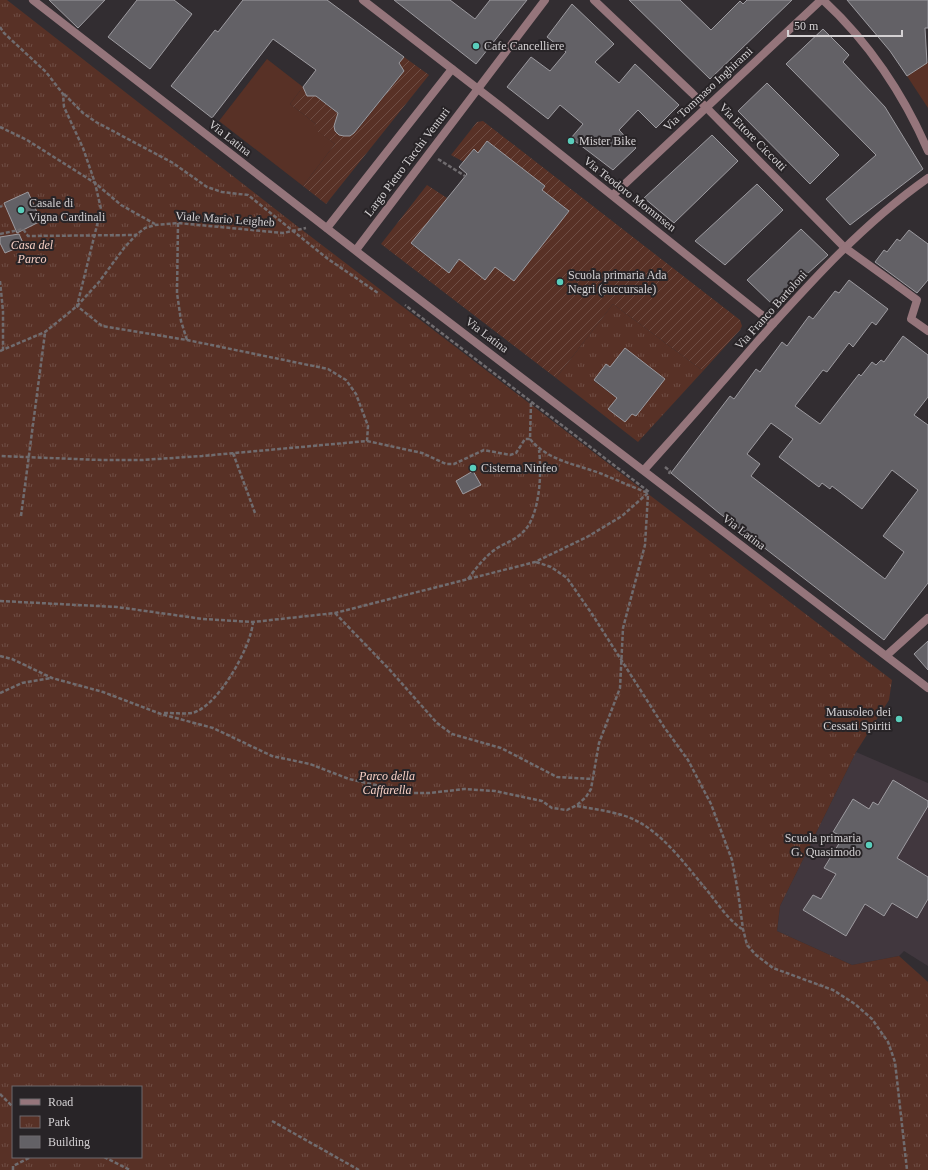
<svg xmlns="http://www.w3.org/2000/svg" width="928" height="1170" font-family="Georgia,serif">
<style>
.built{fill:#41373e}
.grass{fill:#583126}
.park{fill:url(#park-tufts);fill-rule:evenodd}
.garden{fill:url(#garden-furrows)}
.building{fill:#636166;stroke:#9d9ba0;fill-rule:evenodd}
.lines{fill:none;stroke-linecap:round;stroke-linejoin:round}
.path{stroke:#706c6f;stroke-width:2.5;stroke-dasharray:4 2;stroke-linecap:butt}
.service{stroke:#95757b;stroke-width:8}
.minor{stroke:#95757b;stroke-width:8}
.poi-dot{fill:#5acebc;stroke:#282427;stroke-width:1.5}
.labels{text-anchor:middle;stroke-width:4;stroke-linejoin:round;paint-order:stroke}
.poi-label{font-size:12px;fill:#d4d1d3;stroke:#282427;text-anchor:start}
.street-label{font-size:12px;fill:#d4d1d3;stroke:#282427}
.park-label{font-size:12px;font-style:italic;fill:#f8d0c5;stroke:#282427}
</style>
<defs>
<pattern id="park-tufts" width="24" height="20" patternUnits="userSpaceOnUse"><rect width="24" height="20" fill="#583126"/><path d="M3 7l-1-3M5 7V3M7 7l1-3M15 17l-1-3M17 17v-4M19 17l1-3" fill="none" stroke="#6f4e45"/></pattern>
<pattern id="garden-furrows" width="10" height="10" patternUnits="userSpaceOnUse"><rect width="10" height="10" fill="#583126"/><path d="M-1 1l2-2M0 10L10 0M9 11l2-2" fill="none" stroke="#6f4e45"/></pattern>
</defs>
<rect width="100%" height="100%" fill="#322d31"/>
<!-- built -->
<polygon class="built" points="856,752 928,783 928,966 904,951 899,956 852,965 777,931 780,906"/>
<!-- grass -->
<g class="grass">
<polygon points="267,59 303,87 290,104 316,124 314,128 335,144 303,186 219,121"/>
<polygon points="928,62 928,108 907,76"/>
</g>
<!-- park -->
<g class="park">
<path d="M 0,0 L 7,0 L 297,226 L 892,680 L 889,700 L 856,752 L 780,906 L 777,931 L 852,965 L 899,956 L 928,982 L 928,1170 L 0,1170 ZM 13,1087 L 141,1087 L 141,1157 L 13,1157 Z"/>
<path d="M 613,304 L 703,371 L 638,442 L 556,378 ZM 625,348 L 665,379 L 636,416 L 632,414 L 625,422 L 608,409 L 617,398 L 594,381 L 606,364 L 610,367 Z"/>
</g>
<!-- garden -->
<g class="garden">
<polygon points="404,57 429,75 326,204 303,186 335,144 313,128 316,124 290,104 303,87 306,89 306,94 309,96 314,95 340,115 335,131 339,135 350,136 358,129 404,71 399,63"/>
<polygon points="483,121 740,320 742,326 740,330 703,371 613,304 556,378 381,244 427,185 447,198 411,244 449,273 489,222 481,255 514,281 569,211 542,190 545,186 487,141 478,153 473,149 464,162 451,155 477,122"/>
</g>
<!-- building -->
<g class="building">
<polygon points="49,0 105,0 78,28"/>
<polygon points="137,0 174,0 192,14 150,69 108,37"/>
<polygon points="243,0 327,0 404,57 399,63 404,71 354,133 350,136 344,136 339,135 335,131 334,126 338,113 316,96 307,96 303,87 316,70 273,39 212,118 171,86 215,30 218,32"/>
<polygon points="394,0 450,0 475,19 490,0 527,0 476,64"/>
<polygon points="629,0 680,0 711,30 740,1 743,4 747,0 792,0 710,79"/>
<polygon points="847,0 928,0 928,28 925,28 927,63 907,76 890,51"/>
<polygon points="572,4 614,44 595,62 619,83 635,64 679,105 656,128 638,110 619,130 636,148 613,170 571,138 583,124 560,105 548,119 507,87 531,57 550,71 566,52 547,37"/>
<polygon points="823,29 849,55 843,62 885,107 923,169 850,225 826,199 876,155 786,64"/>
<polygon points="767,83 839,155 810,184 738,111"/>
<polygon points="712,135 738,161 674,223 644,198"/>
<polygon points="487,141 545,186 542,190 569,211 514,281 495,267 485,280 459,259 449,273 411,243 467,174 459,167 474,149 478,153"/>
<polygon points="757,184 783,210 725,265 695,241"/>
<polygon points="28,192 41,221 17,233 4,203"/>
<polygon points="801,229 828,255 773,305 747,280"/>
<polygon points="909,230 928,244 928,280 917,293 875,262 884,250 887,252 897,239 900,241"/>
<polygon points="19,234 24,245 5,253 0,243 0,237"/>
<path d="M 849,280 L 888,309 L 876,325 L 872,322 L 853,347 L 849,343 L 827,372 L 823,370 L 795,406 L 820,424 L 859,374 L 861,376 L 872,362 L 876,365 L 881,360 L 884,362 L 903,336 L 928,355 L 928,397 L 914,415 L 928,425 L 928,583 L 884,640 L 719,513 L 671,473 L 730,396 L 734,399 L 756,369 L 760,372 L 782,342 L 787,346 L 809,316 L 813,319 L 835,291 L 839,293 ZM 771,423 L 793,439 L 779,457 L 819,487 L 822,483 L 830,489 L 832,486 L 862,509 L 892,470 L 918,490 L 883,536 L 904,552 L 885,579 L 751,476 L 760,464 L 747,454 Z"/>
<polygon points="625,348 665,379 636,416 632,414 625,422 608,409 617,398 594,380 606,364 610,367"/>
<polygon points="473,471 481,485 463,494 456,481"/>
<polygon points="928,641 928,670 914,654"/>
<polygon points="893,780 928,801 928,806 897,858 928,877 928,899 917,918 892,903 884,916 865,904 846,936 803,910 813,895 821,899 836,874 824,868 843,837 833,832 853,799 869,809 873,802 878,805"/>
</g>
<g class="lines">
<!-- path -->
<g class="path">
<polyline points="0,27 4,33 46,72 63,94 64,107 83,148 95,183 101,209 77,306 102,326 187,340 328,369 346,380 356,394 368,426 367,441 202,456 142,460 101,460 0,456"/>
<polyline points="64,94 83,113 96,122 173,163 207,187 222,192 248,195 328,259 378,293"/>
<polyline points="0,127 27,140 95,183 121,205 155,224"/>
<polyline points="438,159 465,176"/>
<polyline points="0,207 2,206"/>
<polyline points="178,223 177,293 181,321 187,340"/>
<polyline points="0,234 23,229 28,236 136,235"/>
<polyline points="0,281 3,311 3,350"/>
<polyline points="0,351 45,332 60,320 77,306 99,282 124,248 136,235 145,228 155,225 178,223 283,233 306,228"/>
<path d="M 531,403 L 530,439 C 548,461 576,464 602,474 C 617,480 632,487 648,493"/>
<polyline points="367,441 422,453 446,464 454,464 484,450 510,455 516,453 525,439 530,439"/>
<polyline points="233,453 255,513"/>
<polyline points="665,467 670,471 669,474"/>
<polyline points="21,516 45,333"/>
<polyline points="536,562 551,567 567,578 592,614 664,727 688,760 711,804 732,860 738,892 743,929 747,945 756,955 773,968 833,990 855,1004 872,1019 888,1042 895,1062 907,1170"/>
<path d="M 468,579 C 476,568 483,559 493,551 C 502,544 514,541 522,533 C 540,518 542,472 539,450"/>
<polyline points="0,601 117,607 203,619 253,622 335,613 535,562 587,537 622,516 649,492 405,305"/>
<polyline points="335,613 389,669 437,723 452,734 501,748 557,777 593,779"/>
<polyline points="0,656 12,659 52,678 103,692 161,714 213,728 272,756 310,764 349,779 411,793 430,793 464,789 495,791 542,801 552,808 567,810 577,805 586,797 591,789 599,743 620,688 623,628 645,545 648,494"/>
<polyline points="0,693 22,683 51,678"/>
<path d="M 164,713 C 173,713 183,714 192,713 C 218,707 251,647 253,622"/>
<path d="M 577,806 C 594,809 611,811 628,817 C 660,829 684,863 705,888 C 717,902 727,919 742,929"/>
<polyline points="0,1094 13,1107"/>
<polyline points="272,1121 359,1170"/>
<polyline points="104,1157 130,1170"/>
<polyline points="13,1170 13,1166 31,1157"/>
</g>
<!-- service -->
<polyline class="service" points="898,286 917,300 911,319 928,331"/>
<!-- minor -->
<g class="minor">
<polyline points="33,0 365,258 928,688"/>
<polyline points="363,0 500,106 773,324"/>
<polyline points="594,0 692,93 844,247 898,286"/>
<path d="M 823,0 C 868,41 904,95 928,151"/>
<polyline points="613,195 821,0"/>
<polyline points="327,228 452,69"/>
<polyline points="356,250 545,0"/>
<path d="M 644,470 C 682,428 719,386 756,343 C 809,284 862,224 928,178"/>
<polyline points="887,655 928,618"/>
</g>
</g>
<!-- markers -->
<g class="poi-dot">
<circle cx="476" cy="46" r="4"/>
<circle cx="571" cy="141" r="4"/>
<circle cx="21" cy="210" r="4"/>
<circle cx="560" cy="282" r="4"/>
<circle cx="473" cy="468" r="4"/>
<circle cx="899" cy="719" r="4"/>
<circle cx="869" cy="845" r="4"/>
</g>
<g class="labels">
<!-- poi labels -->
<g class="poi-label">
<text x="484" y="50">Cafe Cancelliere</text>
<text x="579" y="145">Mister Bike</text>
<text x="29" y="207">Casale di<tspan x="29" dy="14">Vigna Cardinali</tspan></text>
<text x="568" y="279">Scuola primaria Ada<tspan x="568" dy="14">Negri (succursale)</tspan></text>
<text x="481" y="472">Cisterna Ninfeo</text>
<text x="891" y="716" text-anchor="end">Mausoleo dei<tspan x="891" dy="14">Cessati Spiriti</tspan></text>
<text x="861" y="842" text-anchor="end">Scuola primaria<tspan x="861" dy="14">G. Quasimodo</tspan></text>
</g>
<!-- street labels -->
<g class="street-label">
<text transform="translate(708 89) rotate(-43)" y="4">Via Tommaso Inghirami</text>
<text transform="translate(753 137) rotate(45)" y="4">Via Ettore Ciccotti</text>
<text transform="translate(230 138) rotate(38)" y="4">Via Latina</text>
<text transform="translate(407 162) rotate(-53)" y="4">Largo Pietro Tacchi Venturi</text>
<text transform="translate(630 194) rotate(38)" y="4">Via Teodoro Mommsen</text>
<text transform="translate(225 219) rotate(4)" y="4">Viale Mario Leigheb</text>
<text transform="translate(771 310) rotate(-48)" y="4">Via Franco Bartoloni</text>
<text transform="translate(487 335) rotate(37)" y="4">Via Latina</text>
<text transform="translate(744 532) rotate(37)" y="4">Via Latina</text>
</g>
<!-- park labels -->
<g class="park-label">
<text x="32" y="249">Casa del<tspan x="32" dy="14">Parco</tspan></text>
<text x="387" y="780">Parco della<tspan x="387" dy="14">Caffarella</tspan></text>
</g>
</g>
<!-- legend -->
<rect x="12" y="1086" width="130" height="72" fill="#282427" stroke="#6d696c"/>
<rect x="20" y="1099" width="20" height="6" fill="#95757b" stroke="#6d696c"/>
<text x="48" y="1106" font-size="12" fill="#d4d1d3">Road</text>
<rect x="20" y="1116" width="20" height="12" fill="url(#park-tufts)" stroke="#6d696c"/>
<text x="48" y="1126" font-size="12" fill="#d4d1d3">Park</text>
<rect x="20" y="1136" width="20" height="12" fill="#636166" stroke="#6d696c"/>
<text x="48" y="1146" font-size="12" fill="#d4d1d3">Building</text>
<!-- scale -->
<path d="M788 30v6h114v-6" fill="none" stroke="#d4d1d3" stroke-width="2"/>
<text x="794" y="30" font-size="12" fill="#d4d1d3" stroke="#282427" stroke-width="3" paint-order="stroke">50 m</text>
</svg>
